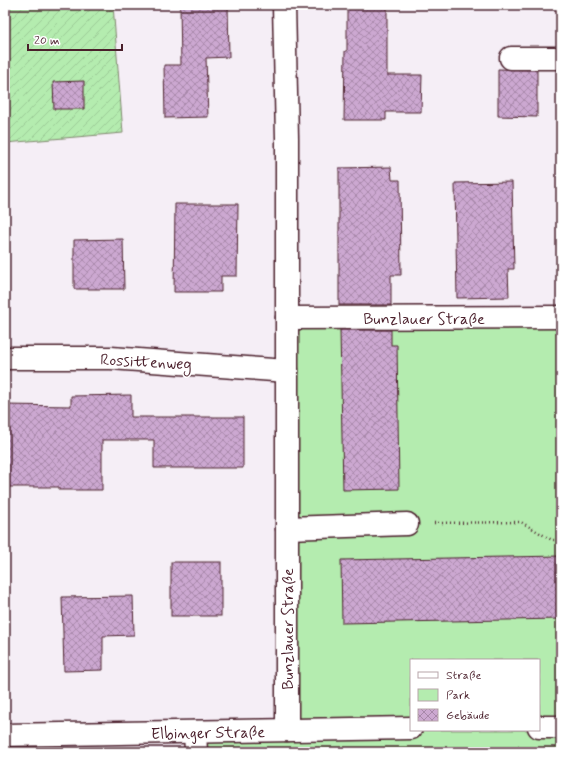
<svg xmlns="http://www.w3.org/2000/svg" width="566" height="757" font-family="Mynerve,sans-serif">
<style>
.green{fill:#b4ecaf;stroke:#7f866d;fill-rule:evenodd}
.garden{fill:url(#garden-furrows);stroke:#7f866d}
.building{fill:url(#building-cross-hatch);stroke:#4a1f2b}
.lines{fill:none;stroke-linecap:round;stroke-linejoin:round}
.minor-casing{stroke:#4a1f2b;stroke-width:25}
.path{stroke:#4a1f2b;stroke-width:2.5;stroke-dasharray:1 3;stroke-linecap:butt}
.minor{stroke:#fff;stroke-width:22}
.labels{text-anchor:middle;stroke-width:3;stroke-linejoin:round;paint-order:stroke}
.street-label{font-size:16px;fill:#4a1f2b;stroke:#fff}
</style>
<defs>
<pattern id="garden-furrows" width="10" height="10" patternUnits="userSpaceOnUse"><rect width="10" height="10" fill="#b4ecaf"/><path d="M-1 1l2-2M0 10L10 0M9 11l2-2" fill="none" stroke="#9cca97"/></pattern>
<pattern id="building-cross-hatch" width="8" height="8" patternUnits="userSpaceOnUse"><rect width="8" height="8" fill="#cca8d1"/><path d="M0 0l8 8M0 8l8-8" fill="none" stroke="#a888aa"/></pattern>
</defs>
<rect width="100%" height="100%" fill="#f5eef6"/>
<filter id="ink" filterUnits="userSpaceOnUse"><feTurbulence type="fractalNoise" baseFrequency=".025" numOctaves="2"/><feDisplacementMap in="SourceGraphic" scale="8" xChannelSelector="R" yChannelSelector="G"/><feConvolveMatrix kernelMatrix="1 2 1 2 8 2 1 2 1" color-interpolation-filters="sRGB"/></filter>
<g filter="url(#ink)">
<!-- green -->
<path class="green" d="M 561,317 L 561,752 L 196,752 L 195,732 L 286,730 L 287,318 ZM 411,660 L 539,660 L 539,730 L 411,730 Z"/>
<!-- garden -->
<polygon class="garden" points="5,5 113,5 123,133 5,143"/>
<!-- building -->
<g class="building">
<polygon points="180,5 228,5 229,57 206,58 208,117 165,118 164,65 181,65"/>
<polygon points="347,5 387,5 387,75 422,75 421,112 386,112 386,120 344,120 345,51 347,51"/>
<polygon points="498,69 537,70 537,117 498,116"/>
<polygon points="84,81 84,109 54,109 53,82"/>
<polygon points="391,167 392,180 400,180 401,275 391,275 391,305 339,305 339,168"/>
<polygon points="512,182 514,269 508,269 509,297 457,298 455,183"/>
<polygon points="175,204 238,204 237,276 221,276 221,292 174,292"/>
<polygon points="123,239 124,289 74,289 74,240"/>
<polygon points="340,330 391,330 391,345 397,345 399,489 343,490"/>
<polygon points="131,395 131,417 243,417 243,468 154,468 154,440 102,440 102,490 59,490 59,487 5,487 5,405 71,406 71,396"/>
<polygon points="561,556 561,619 342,623 341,560"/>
<rect x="171" y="562" width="50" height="54"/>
<polygon points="133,596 134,635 103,636 103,670 64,671 62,597"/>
</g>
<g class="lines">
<defs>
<g id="minor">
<polyline points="284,5 287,138 287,730"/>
<polyline points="511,58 561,58"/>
<polyline points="287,318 561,317"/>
<polyline points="5,358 111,358 287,371"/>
<polyline points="287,528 407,524"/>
<polyline points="539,727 561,727"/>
<polyline points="195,732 196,752"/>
<polyline points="5,735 411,728"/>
</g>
</defs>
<!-- minor casing -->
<use href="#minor" class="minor-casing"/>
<!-- path -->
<g class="path">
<polyline points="434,523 521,522 552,540 561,540"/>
<polyline points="517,745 517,752"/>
</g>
<!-- minor -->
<use href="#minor" class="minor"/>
</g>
</g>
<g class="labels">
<!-- street labels -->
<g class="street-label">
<text x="424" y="324">Bunzlauer Straße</text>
<text transform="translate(146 361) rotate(3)" y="6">Rossittenweg</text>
<text transform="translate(287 629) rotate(-90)" y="6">Bunzlauer Straße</text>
<text transform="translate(208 732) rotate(-1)" y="6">Elbinger Straße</text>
</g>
</g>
<!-- margin -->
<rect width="566" height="757" fill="none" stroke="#fff" stroke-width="20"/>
<rect x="10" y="10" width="546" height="737" fill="none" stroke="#4a1f2b" stroke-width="1.5" filter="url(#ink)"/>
<!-- legend -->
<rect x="410" y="659" width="130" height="72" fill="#ffffff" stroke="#b7a5aa"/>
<rect x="418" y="672" width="20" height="6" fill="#ffffff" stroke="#b7a5aa"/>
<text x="446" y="679" font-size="12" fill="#4a1f2b">Straße</text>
<rect x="418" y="689" width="20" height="12" fill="#b4ecaf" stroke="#b7a5aa"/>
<text x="446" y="699" font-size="12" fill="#4a1f2b">Park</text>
<rect x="418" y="709" width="20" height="12" fill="url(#building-cross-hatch)" stroke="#b7a5aa"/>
<text x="446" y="719" font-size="12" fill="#4a1f2b">Gebäude</text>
<!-- scale -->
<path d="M28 44v6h94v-6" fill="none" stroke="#4a1f2b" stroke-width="2"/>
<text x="34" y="44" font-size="12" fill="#4a1f2b" stroke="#ffffff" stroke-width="3" paint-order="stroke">20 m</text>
</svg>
